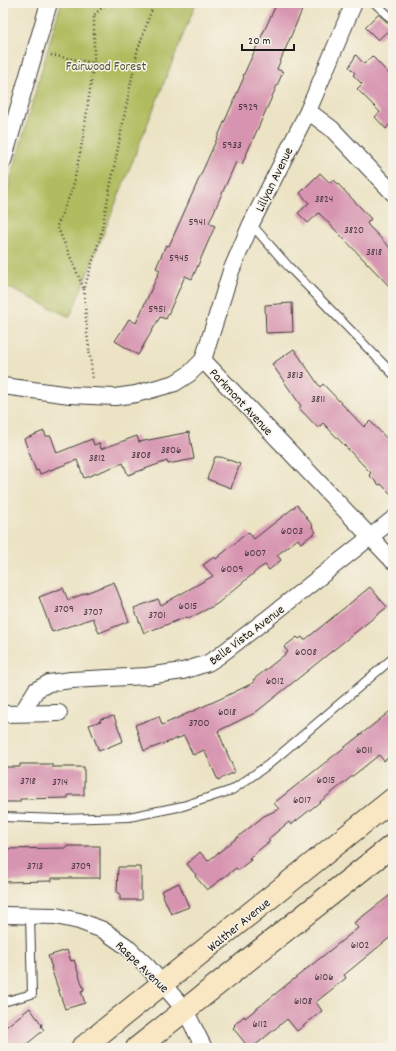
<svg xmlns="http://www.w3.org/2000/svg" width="396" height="1051" font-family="Dekko,sans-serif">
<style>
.green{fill:#b0bc5e;stroke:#666c3d}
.building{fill:#d794b0}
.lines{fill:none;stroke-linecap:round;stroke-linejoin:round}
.lane-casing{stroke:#3b3a35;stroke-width:10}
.street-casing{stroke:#3b3a35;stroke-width:18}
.secondary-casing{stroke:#3b3a35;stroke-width:24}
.path{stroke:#3b3a35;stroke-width:2.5;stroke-dasharray:1 3;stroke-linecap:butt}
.lane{stroke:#fff;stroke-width:8}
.street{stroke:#fff;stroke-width:16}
.secondary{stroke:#f9e7c3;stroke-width:22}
.labels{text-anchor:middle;stroke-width:3;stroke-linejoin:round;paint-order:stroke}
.number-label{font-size:11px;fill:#4b3a41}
.park-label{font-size:13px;fill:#505433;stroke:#f7f3e8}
.street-label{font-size:13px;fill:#1c1c1c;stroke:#f7f3e8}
</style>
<rect width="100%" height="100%" fill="#f7f3e8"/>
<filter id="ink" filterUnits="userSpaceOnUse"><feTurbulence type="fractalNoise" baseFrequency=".025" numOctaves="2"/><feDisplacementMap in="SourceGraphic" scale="8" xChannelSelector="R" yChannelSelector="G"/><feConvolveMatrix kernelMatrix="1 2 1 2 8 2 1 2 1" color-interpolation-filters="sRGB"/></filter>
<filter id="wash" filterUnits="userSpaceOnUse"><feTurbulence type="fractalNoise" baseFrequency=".012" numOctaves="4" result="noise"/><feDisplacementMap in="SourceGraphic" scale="16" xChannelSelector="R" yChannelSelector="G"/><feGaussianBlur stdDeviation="0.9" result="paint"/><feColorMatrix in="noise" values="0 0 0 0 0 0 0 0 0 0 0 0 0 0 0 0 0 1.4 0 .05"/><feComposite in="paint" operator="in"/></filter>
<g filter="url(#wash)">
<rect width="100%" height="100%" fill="#ece3c4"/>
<!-- green -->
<polygon class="green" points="61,3 196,3 70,317 3,285 3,205"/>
<g id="blocks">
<!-- building -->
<g class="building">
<polygon points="277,3 305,3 279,64 277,69 283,72 242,164 236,162 209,223 215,226 192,279 185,276 166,319 160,317 138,355 115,341 129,319 136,323 160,270 156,268 166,245 169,246 227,116 244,77 243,76"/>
<polygon points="378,14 392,27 378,40 365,27"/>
<polygon points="356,55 364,64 372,56 393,78 393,125 391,123 386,129 375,117 380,112 357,89 362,84 353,75 355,73 349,67"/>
<polygon points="320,173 330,183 334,180 363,210 371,219 367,223 368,225 393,251 393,290 319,213 308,223 298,213 309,203 300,193"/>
<polygon points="292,303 293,332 266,333 265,305"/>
<polygon points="294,349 320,387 323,384 364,427 370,421 393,445 393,496 381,484 379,485 369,475 371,473 366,468 323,423 318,428 299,408 301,406 272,364"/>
<polygon points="44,431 46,436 51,436 57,453 92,439 94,445 99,443 101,449 137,436 139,442 189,432 194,459 168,464 167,461 128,475 123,463 84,478 77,460 40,474 38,470 36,471 24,439"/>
<polygon points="215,457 221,457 240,464 231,488 207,479"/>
<polygon points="297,505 313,526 312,527 316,532 301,543 298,539 277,555 281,560 274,566 269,570 265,565 260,568 217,604 188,619 187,617 144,633 134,608 158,599 161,605 213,576 203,565 214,557 216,559 248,532 254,539"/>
<polygon points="114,582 129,621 99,633 93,618 52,632 39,597 63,588 68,600"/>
<polygon points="370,587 387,607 255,713 218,731 235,772 218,780 204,750 193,755 184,736 144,751 135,725 159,716 162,725 222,698 255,682 253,680 288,652 284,647 297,637 299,639 302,637 304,640 306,639"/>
<polygon points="393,709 393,753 384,761 379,755 291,825 289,822 268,839 270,841 249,858 251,860 238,870 236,868 207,890 195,876 196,875 187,864 200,852 208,861 264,816 279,809 274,803"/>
<polygon points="114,716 123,741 99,751 89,725 101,721 100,719"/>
<polygon points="20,764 52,764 52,767 84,767 84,795 68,795 68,798 20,799 20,802 3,802 3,767 20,767"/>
<polygon points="67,846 100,846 100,878 52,878 52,881 3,882 3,849 67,848"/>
<polygon points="118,867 141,867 141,900 120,900 120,893 117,893"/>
<polygon points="179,883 189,907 171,914 161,891"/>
<polygon points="393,893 393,935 344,975 346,978 316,1002 322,1011 297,1031 287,1019 252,1048 249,1048 233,1028 235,1026 234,1025 244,1016 245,1018 358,928 354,923"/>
<polygon points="67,950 71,961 74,960 84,990 81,991 85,1003 65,1009 51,968 52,968 48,956"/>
<polygon points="30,1008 42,1025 41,1026 44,1030 22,1048 3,1048 3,1029"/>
</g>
</g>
</g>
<g filter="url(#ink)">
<use href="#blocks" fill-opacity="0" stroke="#3b3a35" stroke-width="1"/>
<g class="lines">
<defs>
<g id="lane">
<polyline points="375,3 393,20"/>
<polyline points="251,224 288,266 393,374"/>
<polyline points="3,817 60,819 129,817 183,806 232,790 268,765 393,658"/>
<polyline points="3,1002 32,994 30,915"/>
</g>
<g id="street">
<polyline points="308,111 332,129 393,193"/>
<polyline points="3,161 49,3"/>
<polyline points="203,360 393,561"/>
<polyline points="3,386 70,395 115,397 136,394 175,383 189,374 203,360 231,271 251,224 308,111 354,3"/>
<polyline points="22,713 36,690 49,683 71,680 147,676 183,671 208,663 219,656 268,618 393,519"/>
<polyline points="3,714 59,713"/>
<polyline points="3,915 56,916 79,921 103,930 126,946 147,966 185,1010 204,1048"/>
</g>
<g id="secondary">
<polyline points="82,1048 393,799"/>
<polyline points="137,1048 393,845"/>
</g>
</defs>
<!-- lane casing -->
<use href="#lane" class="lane-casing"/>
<!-- street casing -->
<use href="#street" class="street-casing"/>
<!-- secondary casing -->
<use href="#secondary" class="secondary-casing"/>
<!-- path -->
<g class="path">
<polyline points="107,3 94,15 94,63 83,138 73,187 57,226 84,289 100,238 137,52 154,3"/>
<polyline points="51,55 94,63"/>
<polyline points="84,289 87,333 93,380"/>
</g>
<!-- lane -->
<use href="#lane" class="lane"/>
<!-- street -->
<use href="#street" class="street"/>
<!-- secondary -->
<use href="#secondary" class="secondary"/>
</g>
</g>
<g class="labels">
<!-- number labels -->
<g class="number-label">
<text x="248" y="110">5929</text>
<text x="232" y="148">5933</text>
<text x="324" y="202">3824</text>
<text x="197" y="225">5941</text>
<text x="354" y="233">3820</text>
<text x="374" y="255">3818</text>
<text x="179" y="261">5945</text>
<text x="157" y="312">5951</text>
<text x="295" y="378">3813</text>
<text x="318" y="402">3811</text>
<text x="171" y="453">3806</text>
<text x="141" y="458">3808</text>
<text x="97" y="461">3812</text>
<text x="292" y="534">6003</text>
<text x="255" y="556">6007</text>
<text x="232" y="572">6009</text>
<text x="188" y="609">6015</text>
<text x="64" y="612">3709</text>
<text x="93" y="615">3707</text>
<text x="157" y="618">3701</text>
<text x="306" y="655">6008</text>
<text x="275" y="684">6012</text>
<text x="227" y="715">6018</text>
<text x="199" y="726">3700</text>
<text x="364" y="753">6011</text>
<text x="326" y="783">6015</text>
<text x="28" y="784">3718</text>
<text x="60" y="785">3714</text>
<text x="302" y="803">6017</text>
<text x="35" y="869">3713</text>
<text x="81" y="869">3709</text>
<text x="360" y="948">6102</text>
<text x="324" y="980">6106</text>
<text x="303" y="1004">6108</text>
<text x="260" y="1027">6112</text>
</g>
<!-- park labels -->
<g class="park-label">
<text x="106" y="70">Fairwood Forest</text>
</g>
<!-- street labels -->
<g class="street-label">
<text transform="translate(273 179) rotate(-64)" y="5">Lillyan Avenue</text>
<text transform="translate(242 401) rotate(47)" y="5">Parkmont Avenue</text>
<text transform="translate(246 634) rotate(-37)" y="5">Belle Vista Avenue</text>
<text transform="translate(238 924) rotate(-39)" y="5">Walther Avenue</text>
<text transform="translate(143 966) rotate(44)" y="5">Raspe Avenue</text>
</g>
</g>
<!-- margin -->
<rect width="396" height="1051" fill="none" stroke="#f7f3e8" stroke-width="16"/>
<!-- scale -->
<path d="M242 44v6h52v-6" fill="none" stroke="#1c1c1c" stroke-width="2"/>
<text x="248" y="44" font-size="12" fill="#1c1c1c" stroke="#f7f3e8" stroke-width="3" paint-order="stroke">20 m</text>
</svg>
